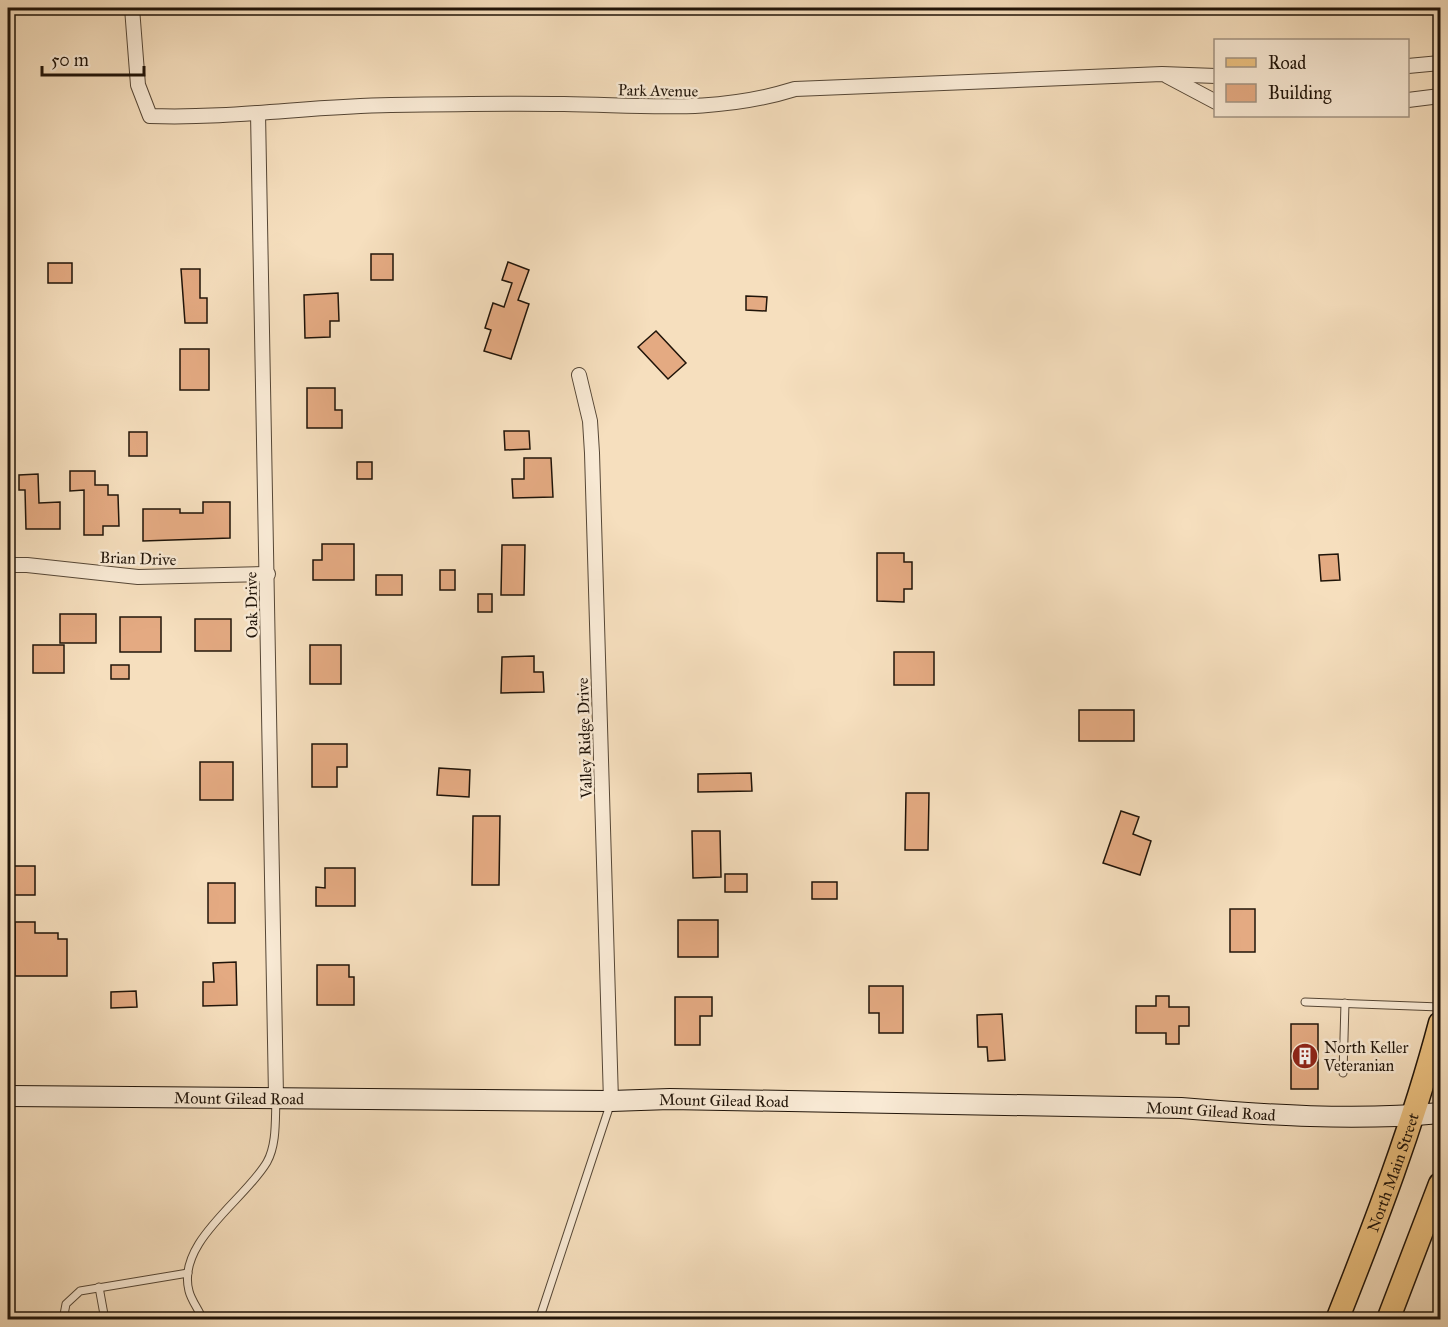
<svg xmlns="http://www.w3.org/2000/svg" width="1448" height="1327" font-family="'IM FELL Great Primer',serif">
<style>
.building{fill:#e4aa82;stroke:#201409;stroke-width:1.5}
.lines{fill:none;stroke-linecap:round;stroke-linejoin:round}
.service-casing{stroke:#564736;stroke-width:9}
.minor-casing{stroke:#564736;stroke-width:16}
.secondary-casing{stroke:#201409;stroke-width:22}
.primary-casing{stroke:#201409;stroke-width:25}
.service{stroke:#f9ead5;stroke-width:7}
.minor{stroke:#f9ead5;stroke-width:14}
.secondary{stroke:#f9ead5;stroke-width:20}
.primary{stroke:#ebc07f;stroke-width:22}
.labels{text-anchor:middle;stroke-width:5;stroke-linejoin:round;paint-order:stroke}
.street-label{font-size:16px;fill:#201409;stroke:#f9ead5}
.poi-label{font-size:16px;fill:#201409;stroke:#f9ead5;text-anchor:start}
</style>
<rect width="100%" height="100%" fill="#f6dfbe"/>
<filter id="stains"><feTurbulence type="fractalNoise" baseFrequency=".00333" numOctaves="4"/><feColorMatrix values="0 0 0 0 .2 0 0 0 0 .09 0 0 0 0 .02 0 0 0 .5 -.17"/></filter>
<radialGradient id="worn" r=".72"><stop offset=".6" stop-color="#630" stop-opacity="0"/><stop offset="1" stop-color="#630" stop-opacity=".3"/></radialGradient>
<!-- building -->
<g class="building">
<rect x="371" y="254" width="22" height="26"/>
<polygon points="508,262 529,270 518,300 529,304 511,359 484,351 491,330 485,328 493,303 504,307 512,283 502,280"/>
<rect x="48" y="263" width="24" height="20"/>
<polygon points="181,269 200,269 200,298 207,298 207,323 185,323"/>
<polygon points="338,293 339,321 330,321 330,337 305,338 304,295"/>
<polygon points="746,296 767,297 766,311 746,310"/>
<polygon points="656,331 686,363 668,379 638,347"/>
<rect x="180" y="349" width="29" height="41"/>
<polygon points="307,388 335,388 335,410 342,410 342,428 307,428"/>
<polygon points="504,431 529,431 530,449 505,450"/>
<rect x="129" y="432" width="18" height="24"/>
<polygon points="524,458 551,458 553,497 513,498 512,479 524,479"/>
<rect x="357" y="462" width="15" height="17"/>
<polygon points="70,471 95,471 95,485 108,485 108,495 118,495 119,526 103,526 103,535 84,535 84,490 70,491"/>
<polygon points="38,474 39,503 60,502 60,529 26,529 25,490 19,490 19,475"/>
<polygon points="203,502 230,502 230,538 143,541 143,509 180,509 180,513 203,513"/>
<polygon points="322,544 354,544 354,580 313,580 313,560 322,560"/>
<polygon points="502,545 525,545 524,595 501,595"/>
<polygon points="877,553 904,553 904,562 912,562 912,589 904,589 904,602 877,601"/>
<polygon points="1338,554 1340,580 1321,581 1319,555"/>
<rect x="440" y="570" width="15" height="20"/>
<rect x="376" y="575" width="26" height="20"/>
<rect x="478" y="594" width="14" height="18"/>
<rect x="60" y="614" width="36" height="29"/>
<rect x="120" y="617" width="41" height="35"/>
<rect x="195" y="619" width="36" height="32"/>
<rect x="33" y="645" width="31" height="28"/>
<rect x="310" y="645" width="31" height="39"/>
<rect x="894" y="652" width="40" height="33"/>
<polygon points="534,656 534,672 543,672 544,692 501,693 502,657"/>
<rect x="111" y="665" width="18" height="14"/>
<rect x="1079" y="710" width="55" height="31"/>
<polygon points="312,744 347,744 347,767 337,767 337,787 312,787"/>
<rect x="200" y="762" width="33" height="38"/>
<polygon points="439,768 470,770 469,797 437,795"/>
<polygon points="751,773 752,791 698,792 698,774"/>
<polygon points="906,793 929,793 928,850 905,850"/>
<polygon points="1121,811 1139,817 1133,834 1151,841 1140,875 1103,863"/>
<polygon points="473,816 500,816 499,885 472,885"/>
<polygon points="692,831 720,831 721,877 693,878"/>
<rect x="9" y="866" width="26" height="29"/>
<polygon points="325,868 355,868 355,906 316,906 316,887 325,888"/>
<rect x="725" y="874" width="22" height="18"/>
<rect x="812" y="882" width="25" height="17"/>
<rect x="208" y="883" width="27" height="40"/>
<rect x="1230" y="909" width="25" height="43"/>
<rect x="678" y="920" width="40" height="37"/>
<polygon points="15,922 35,922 35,933 58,933 58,939 67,939 67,976 15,976"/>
<polygon points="236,962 237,1005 203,1006 203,982 214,982 213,963"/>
<polygon points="317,965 349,965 349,977 354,977 354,1005 317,1005"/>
<polygon points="869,986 903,986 903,1033 879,1033 879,1013 869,1013"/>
<polygon points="136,991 137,1007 111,1008 111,992"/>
<polygon points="1156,996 1169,996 1169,1007 1189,1007 1189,1026 1179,1026 1179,1044 1166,1044 1166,1033 1136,1033 1136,1006 1156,1006"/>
<polygon points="675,997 712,997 712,1016 700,1016 700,1045 675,1045"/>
<polygon points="1002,1014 1005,1060 988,1061 987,1047 978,1047 977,1015"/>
<rect x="1291" y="1024" width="27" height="65"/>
</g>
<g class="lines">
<defs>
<g id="service">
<polyline points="1305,1002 1440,1007"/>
<polyline points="1343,1073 1345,1003"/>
<polyline points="99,1287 105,1320"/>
<polyline points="63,1320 66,1304 80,1291 188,1273"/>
<path d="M 203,1320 C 199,1310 191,1300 189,1291 C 176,1242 245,1200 267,1162 C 277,1144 275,1119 276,1099"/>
<polyline points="539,1320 611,1102"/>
</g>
<g id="minor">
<path d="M 132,8 L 138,85 L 150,116 C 230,119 311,106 391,105 C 449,104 507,103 564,104 C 646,105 715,114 795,89 L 1162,74 L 1216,76"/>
<polyline points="1408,66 1440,63"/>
<polyline points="1167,76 1216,102"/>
<polyline points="1408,100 1440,96"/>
<polyline points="258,113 276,1096"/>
<polyline points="579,375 590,421 592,453 611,1101"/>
<polyline points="8,565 27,565 138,577 268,574"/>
</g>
<g id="secondary">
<path id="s1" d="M 8,1096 L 611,1101 L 670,1099 L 1181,1108 C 1267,1115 1354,1121 1440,1113"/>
</g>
<g id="primary">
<path id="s2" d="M 1337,1320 C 1376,1222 1413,1125 1440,1023"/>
<polyline points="1388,1320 1440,1184"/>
</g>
</defs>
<!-- service casing -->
<use href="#service" class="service-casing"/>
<!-- minor casing -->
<use href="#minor" class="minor-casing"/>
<!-- secondary casing -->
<use href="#secondary" class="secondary-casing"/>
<!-- primary casing -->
<use href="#primary" class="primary-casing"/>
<!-- service -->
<use href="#service" class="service"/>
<!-- minor -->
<use href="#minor" class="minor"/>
<!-- secondary -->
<use href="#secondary" class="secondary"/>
<!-- primary -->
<use href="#primary" class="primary"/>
</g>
<!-- icons -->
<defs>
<symbol id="building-disc" viewBox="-11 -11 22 22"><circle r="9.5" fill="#8f2418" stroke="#f9ead5"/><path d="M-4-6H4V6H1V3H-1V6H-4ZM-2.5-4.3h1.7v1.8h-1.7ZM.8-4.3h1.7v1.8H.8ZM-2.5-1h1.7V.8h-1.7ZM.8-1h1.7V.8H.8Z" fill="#fff"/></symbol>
</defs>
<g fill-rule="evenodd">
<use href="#building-disc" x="1290" y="1041" width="30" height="30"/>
</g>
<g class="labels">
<!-- street labels -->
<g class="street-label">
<text transform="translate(658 90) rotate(1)" y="6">Park Avenue</text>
<text transform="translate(138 558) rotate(2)" y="6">Brian Drive</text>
<text transform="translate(251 605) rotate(-91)" y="6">Oak Drive</text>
<text transform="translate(584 738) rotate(-92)" y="6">Valley Ridge Drive</text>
<text dy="6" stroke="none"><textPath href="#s1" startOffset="231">Mount Gilead Road</textPath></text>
<text dy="6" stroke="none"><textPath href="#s1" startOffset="716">Mount Gilead Road</textPath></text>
<text dy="6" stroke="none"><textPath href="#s1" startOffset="1203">Mount Gilead Road</textPath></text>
<text dy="6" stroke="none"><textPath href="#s2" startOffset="158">North Main Street</textPath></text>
</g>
<!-- poi labels -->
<g class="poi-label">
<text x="1324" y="1053">North Keller<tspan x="1324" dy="18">Veteranian</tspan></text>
</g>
</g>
<!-- margin -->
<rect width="1448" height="1327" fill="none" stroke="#f6dfbe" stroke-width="30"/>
<rect x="9" y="9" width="1430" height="1309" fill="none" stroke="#201409" stroke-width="3"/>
<rect x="15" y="15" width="1418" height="1297" fill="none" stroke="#201409" stroke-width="1.5"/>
<!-- legend -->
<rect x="1214" y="39" width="195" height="78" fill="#f9ead5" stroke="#a29483" stroke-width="1.5"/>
<rect x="1226" y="58" width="30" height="9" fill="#ebc07f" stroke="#a29483" stroke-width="1.5"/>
<text x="1268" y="69" font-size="18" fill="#201409">Road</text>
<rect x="1226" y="84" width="30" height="18" fill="#e4aa82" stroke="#a29483" stroke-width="1.5"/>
<text x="1268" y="99" font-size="18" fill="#201409">Building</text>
<!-- scale -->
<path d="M42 66v9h102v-9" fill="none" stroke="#201409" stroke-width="3"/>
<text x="51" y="66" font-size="18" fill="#201409" stroke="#f9ead5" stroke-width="4.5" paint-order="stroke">50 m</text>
<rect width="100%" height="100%" filter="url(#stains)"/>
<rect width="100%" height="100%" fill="url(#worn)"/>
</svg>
